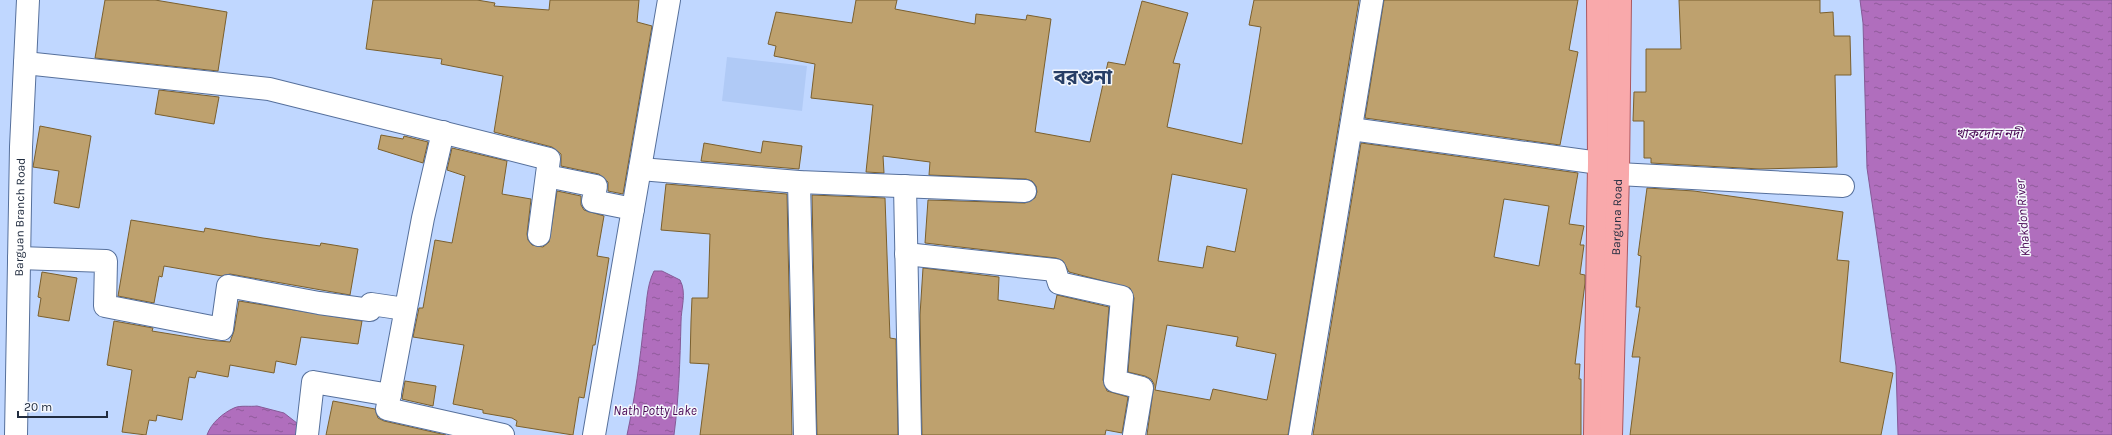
<svg xmlns="http://www.w3.org/2000/svg" width="2112" height="435" font-family="Karla,'Noto Sans Bengali',sans-serif">
<style>
.built{fill:#b0caf6}
.water{fill:url(#water-ripples);stroke:#855a97}
.building{fill:#bea16e;stroke:#7b602e;fill-rule:evenodd}
.lines{fill:none;stroke-linecap:round;stroke-linejoin:round}
.street-casing{stroke:#56709c;stroke-width:24}
.primary-casing{stroke:#ab5861;stroke-width:24}
.street{stroke:#fff;stroke-width:22}
.primary{stroke:#f9a9ab;stroke-width:22}
.labels{text-anchor:middle;stroke-width:3;stroke-linejoin:round;paint-order:stroke}
.street-label{font-size:12px;fill:#212c3f;stroke:#f4f7fc}
.water-label{font-size:13px;font-style:italic;fill:#480653;stroke:#f4f7fc}
.town-label{font-size:20px;font-weight:bold;fill:#273e66;stroke:#f4f7fc}
</style>
<defs>
<pattern id="water-ripples" width="26" height="14" patternUnits="userSpaceOnUse"><rect width="26" height="14" fill="#b06ebd"/><path d="M2 4q2-2 4 0t4 0M15 11q2-2 4 0t4 0" fill="none" stroke="#8f5b9b"/></pattern>
</defs>
<rect width="100%" height="100%" fill="#c0d7ff"/>
<!-- built -->
<polygon class="built" points="727,57 807,66 802,111 722,101"/>
<!-- water -->
<g class="water">
<polygon points="1860,0 2112,0 2112,435 1898,435 1896,366 1867,168 1863,23"/>
<path d="M 654,271 L 662,271 L 680,280 C 687,293 681,308 681,322 C 680,360 679,397 674,435 L 627,435 C 635,398 640,360 644,322 C 647,304 646,287 654,271 Z"/>
<path d="M 257,406 L 284,413 L 302,427 L 302,435 L 207,435 C 211,423 223,413 234,408 C 240,405 250,407 257,406 Z"/>
</g>
<!-- building -->
<g class="building">
<polygon points="105,0 155,0 227,12 218,71 95,58"/>
<polygon points="373,0 477,0 495,3 494,6 549,10 550,0 639,0 637,22 652,26 623,194 608,191 608,182 599,174 561,166 561,154 552,147 494,132 503,76 441,64 442,59 366,49"/>
<path d="M 856,0 L 897,0 L 895,9 L 975,24 L 976,14 L 1026,20 L 1027,15 L 1051,19 L 1035,132 L 1090,142 L 1108,62 L 1125,65 L 1142,1 L 1188,13 L 1173,63 L 1180,64 L 1167,127 L 1242,144 L 1261,27 L 1249,25 L 1254,0 L 1359,0 L 1288,435 L 1147,435 L 1154,384 L 1151,379 L 1145,376 L 1128,372 L 1134,298 L 1130,288 L 1069,272 L 1063,261 L 1056,258 L 925,243 L 928,200 L 1025,203 L 1035,198 L 1037,192 L 1036,186 L 1032,181 L 1026,179 L 929,175 L 930,162 L 883,156 L 884,173 L 866,172 L 873,105 L 811,98 L 815,64 L 774,56 L 776,46 L 768,44 L 776,12 L 852,23 ZM 1172,174 L 1247,189 L 1235,252 L 1207,246 L 1203,268 L 1158,261 ZM 1167,325 L 1238,337 L 1236,346 L 1276,354 L 1267,400 L 1213,389 L 1210,400 L 1155,390 Z"/>
<polygon points="1384,0 1578,0 1569,50 1578,52 1560,145 1365,118"/>
<polygon points="1679,0 1820,0 1820,13 1833,12 1834,36 1850,36 1851,75 1835,75 1837,167 1760,169 1651,163 1651,158 1644,158 1644,121 1633,121 1634,92 1646,92 1646,49 1681,49"/>
<polygon points="159,90 219,97 214,124 155,114"/>
<polygon points="40,126 91,136 79,208 54,203 59,171 33,167"/>
<polygon points="381,135 403,139 404,136 428,142 423,163 378,149"/>
<polygon points="763,141 802,146 799,169 701,161 704,143 761,153"/>
<path d="M 1361,143 L 1578,173 L 1569,224 L 1584,226 L 1580,245 L 1584,245 L 1580,274 L 1585,275 L 1585,283 L 1575,364 L 1580,364 L 1579,379 L 1581,379 L 1581,435 L 1313,435 ZM 1504,199 L 1549,206 L 1539,266 L 1494,257 Z"/>
<polygon points="452,148 507,161 502,194 531,199 527,234 528,240 532,245 543,247 549,242 557,191 581,196 581,205 584,210 604,216 597,256 609,258 595,345 593,345 584,398 579,397 573,435 516,426 517,421 512,418 483,413 483,410 453,404 464,345 413,337 419,308 423,308 435,240 452,243 465,176 447,170"/>
<polygon points="666,184 787,194 792,435 700,435 709,364 690,363 691,321 692,298 708,298 710,234 661,230"/>
<polygon points="1647,188 1694,191 1843,212 1837,260 1849,261 1840,362 1893,373 1881,435 1630,435 1640,357 1632,357 1640,307 1636,307 1641,256 1638,255"/>
<polygon points="812,195 885,198 890,338 896,339 898,435 817,435"/>
<polygon points="131,220 204,232 205,228 263,238 320,246 321,243 358,249 350,295 230,274 222,276 164,266 162,277 159,276 154,303 118,296"/>
<polygon points="923,268 999,277 998,300 1054,309 1057,295 1109,307 1103,380 1107,391 1128,397 1122,433 1106,430 1105,435 922,435 920,315"/>
<polygon points="42,272 77,278 69,321 38,316 41,298 38,297"/>
<polygon points="239,301 362,321 358,344 301,337 296,365 276,361 274,373 230,365 228,377 197,371 195,378 189,377 182,420 157,415 156,421 149,420 146,435 122,432 132,370 107,365 114,321 153,328 152,331 207,340 230,342 234,331"/>
<polygon points="405,381 436,386 433,406 402,399"/>
<polygon points="333,401 375,409 378,418 384,421 446,435 326,435"/>
</g>
<g class="lines">
<defs>
<g id="street">
<polyline points="25,63 269,89 549,159 539,235"/>
<polyline points="1351,129 1599,163"/>
<polyline points="443,132 423,218 387,409 503,435"/>
<polyline points="640,169 799,182 1025,191"/>
<polyline points="1618,174 1843,186"/>
<polyline points="547,176 596,186 593,201 633,209"/>
<polyline points="799,182 805,435"/>
<polyline points="905,186 910,435"/>
<polyline points="906,254 1055,270 1059,283 1122,297 1115,381 1142,388 1134,435"/>
<polyline points="19,258 106,261 105,306 222,329 228,286 319,303 370,310 371,304 405,309"/>
<path id="s1" d="M 16,435 L 21,147 L 28,0"/>
<polyline points="307,435 313,382 390,395"/>
<polyline points="594,435 669,0"/>
<polyline points="1300,435 1372,0"/>
</g>
<g id="primary">
<polyline points="1595,435 1599,163 1598,0"/>
<path id="s2" d="M 1611,435 L 1618,174 L 1620,0"/>
</g>
</defs>
<!-- street casing -->
<use href="#street" class="street-casing"/>
<!-- primary casing -->
<use href="#primary" class="primary-casing"/>
<!-- street -->
<use href="#street" class="street"/>
<!-- primary -->
<use href="#primary" class="primary"/>
</g>
<g class="labels">
<!-- street labels -->
<g class="street-label">
<text dy="4" stroke="none"><textPath href="#s1" startOffset="218">Barguan Branch Road</textPath></text>
<text dy="4" stroke="none"><textPath href="#s2" startOffset="218">Barguna Road</textPath></text>
</g>
<!-- water labels -->
<g class="water-label">
<text x="1989" y="138">খাকদোন নদী</text>
<text transform="translate(2022 218) rotate(-94)" y="5">Khakdon River</text>
<text x="655" y="415">Nath Potty Lake</text>
</g>
<!-- town labels -->
<g class="town-label">
<text x="1083" y="84">বরগুনা</text>
</g>
</g>
<!-- scale -->
<path d="M18 411v6h89v-6" fill="none" stroke="#212c3f" stroke-width="2"/>
<text x="24" y="411" font-size="12" fill="#212c3f" stroke="#f4f7fc" stroke-width="3" paint-order="stroke">20 m</text>
</svg>
